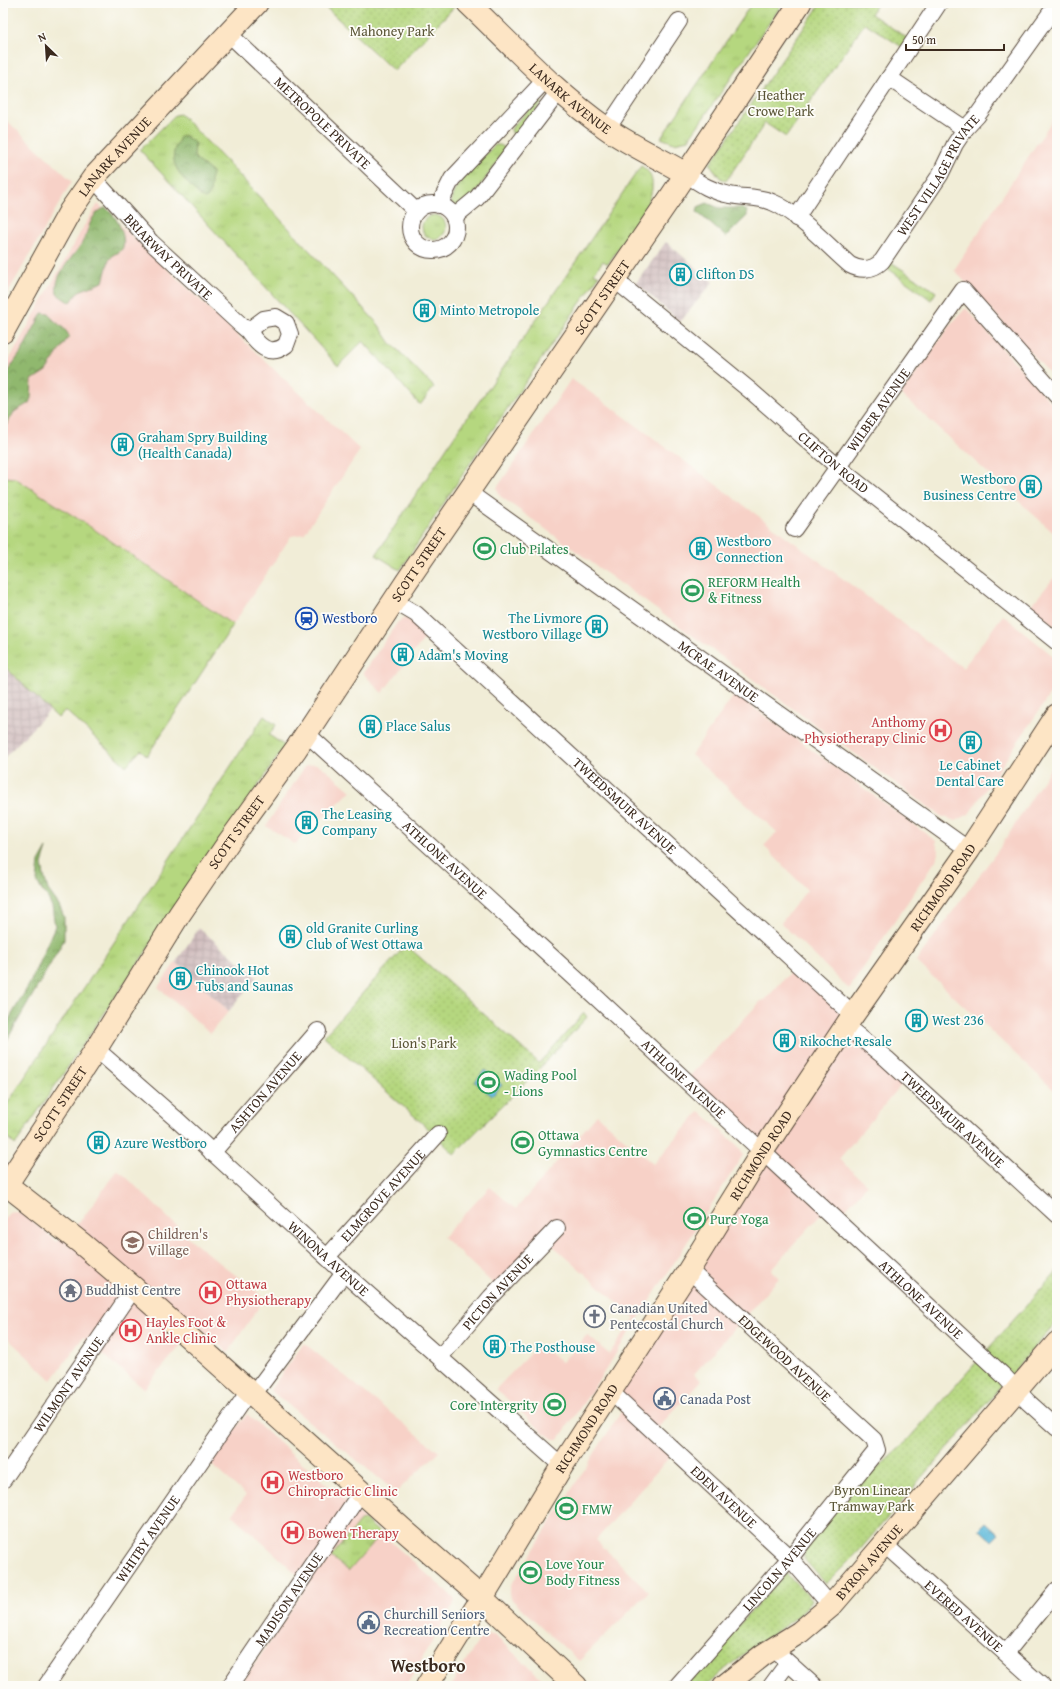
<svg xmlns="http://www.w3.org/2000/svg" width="1060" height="1689" font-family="'Gentium Book Plus',serif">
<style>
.built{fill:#f7d1c7}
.industrial{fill:url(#industrial-grid)}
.grass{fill:url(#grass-tufts);stroke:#78804e}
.forest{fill:url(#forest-crowns);stroke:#667146}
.park{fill:url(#park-dots);stroke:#78804e}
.water{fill:url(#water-ripples);stroke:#4c727c}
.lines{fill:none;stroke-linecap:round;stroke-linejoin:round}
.street-casing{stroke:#56473a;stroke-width:18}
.secondary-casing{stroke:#56473a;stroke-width:24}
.street{stroke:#fff;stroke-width:16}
.secondary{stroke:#fde5c5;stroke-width:22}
.labels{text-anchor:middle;stroke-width:3.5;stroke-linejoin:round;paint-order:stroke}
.park-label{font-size:14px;fill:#5a5536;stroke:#fdfcf7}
.street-label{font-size:14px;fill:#3b2a1e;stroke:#fdfcf7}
.culture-label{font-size:14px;fill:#0d838f;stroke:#fdfcf7;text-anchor:start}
.leisure-label{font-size:14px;fill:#27864d;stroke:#fdfcf7;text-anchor:start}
.transit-label{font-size:14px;fill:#164399;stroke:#fdfcf7;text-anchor:start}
.health-label{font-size:14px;fill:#be3a42;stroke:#fdfcf7;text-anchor:start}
.education-label{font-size:14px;fill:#785e54;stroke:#fdfcf7;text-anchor:start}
.worship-label{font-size:14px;fill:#5b616d;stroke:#fdfcf7;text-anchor:start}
.service-label{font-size:14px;fill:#4e5e75;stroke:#fdfcf7;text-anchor:start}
.district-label{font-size:18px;font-weight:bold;fill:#3b2a1e;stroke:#fdfcf7}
</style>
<defs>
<pattern id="industrial-grid" width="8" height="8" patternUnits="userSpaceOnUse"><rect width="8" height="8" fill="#d2bfc0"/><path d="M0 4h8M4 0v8" fill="none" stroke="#b5a4a5"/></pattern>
<pattern id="grass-tufts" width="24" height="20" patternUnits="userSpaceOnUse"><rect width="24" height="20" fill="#b5d77f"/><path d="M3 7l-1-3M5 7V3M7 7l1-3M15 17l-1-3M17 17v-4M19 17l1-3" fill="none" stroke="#9db96d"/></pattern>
<pattern id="forest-crowns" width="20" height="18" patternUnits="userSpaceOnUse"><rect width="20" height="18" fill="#90b86e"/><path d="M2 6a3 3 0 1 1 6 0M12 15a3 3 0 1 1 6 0" fill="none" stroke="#77965a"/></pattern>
<pattern id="park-dots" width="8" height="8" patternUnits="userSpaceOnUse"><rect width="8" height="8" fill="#b5d77f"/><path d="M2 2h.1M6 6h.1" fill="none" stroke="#9db96d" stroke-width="1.8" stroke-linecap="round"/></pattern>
<pattern id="water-ripples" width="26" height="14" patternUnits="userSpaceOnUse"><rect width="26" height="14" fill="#5db9da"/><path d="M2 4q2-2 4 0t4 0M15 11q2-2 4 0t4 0" fill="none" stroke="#4e97b0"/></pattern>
</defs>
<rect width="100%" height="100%" fill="#fdfcf7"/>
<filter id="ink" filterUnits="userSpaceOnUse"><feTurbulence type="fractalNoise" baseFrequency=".025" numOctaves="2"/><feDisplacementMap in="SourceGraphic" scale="8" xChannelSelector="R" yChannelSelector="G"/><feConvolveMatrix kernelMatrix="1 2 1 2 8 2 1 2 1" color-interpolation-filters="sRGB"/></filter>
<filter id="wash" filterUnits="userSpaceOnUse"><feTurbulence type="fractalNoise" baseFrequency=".012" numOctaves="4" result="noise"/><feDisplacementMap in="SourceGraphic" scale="16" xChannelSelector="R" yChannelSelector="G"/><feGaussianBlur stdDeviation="0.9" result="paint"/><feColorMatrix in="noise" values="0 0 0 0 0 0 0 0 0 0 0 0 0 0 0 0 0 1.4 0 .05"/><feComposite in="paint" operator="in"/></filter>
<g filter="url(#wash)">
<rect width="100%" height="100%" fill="#f1edd7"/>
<!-- built -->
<g class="built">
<polygon points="1057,113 1057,381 954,270"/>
<polygon points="3,117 72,181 3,301"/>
<polygon points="98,204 360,450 304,534 291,536 233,625 95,530 15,478 3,477 3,371 84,226"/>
<polygon points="966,308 1057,409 1057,536 901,394 951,324"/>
<polygon points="571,379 617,411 963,668 1003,615 1057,659 1057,684 969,814 956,821 941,816 500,496 497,488"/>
<polygon points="1057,574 1057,628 1030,607"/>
<polygon points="403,618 408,619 427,635 382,693 363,673 397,623"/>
<polygon points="735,694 936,841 936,844 939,850 936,860 849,989 781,923 807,890 764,846 777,832 691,755"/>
<polygon points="1057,758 1057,1093 916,961 1002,845"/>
<polygon points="316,764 321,766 351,791 295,844 266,826 304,768 307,765"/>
<polygon points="176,962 229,1011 210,1033 158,987"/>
<polygon points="797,965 853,1015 846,1026 907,1078 839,1159 867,1185 836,1220 825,1210 771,1270 779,1278 694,1374 701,1381 654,1432 675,1451 596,1540 649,1592 579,1661 510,1598 510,1587 624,1407 611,1392 762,1152 685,1081 761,1001 765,1000"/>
<polygon points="700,1111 739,1147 743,1155 599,1380 559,1439 553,1439 543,1432 496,1389 538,1345 562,1362 587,1335 609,1354 635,1318 550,1243 502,1292 443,1237 490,1187 516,1209 597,1115 653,1164"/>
<polygon points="117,1170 125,1176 193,1242 265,1298 228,1352 195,1324 177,1350 144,1389 83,1337 52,1380 3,1334 3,1220 9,1213 17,1212 26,1215 57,1242 83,1218"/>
<polygon points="304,1343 439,1452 396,1492 270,1390"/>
<polygon points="247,1414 455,1599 454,1604 406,1686 240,1686 308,1584 232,1515 246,1495 210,1463"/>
<polygon points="485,1634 494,1635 550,1686 451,1686 480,1638"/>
</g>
<!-- industrial -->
<g class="industrial">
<polygon points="666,242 713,282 680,322 636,283"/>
<polygon points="3,665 50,710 3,759"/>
<polygon points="199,928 257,977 229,1011 176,962"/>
</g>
<!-- grass -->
<g class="grass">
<polygon points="752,3 783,3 688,140 674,143 661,138"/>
<polygon points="540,101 542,103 517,135 513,134 511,130 513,126 536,102"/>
<polygon points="180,114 225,160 378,324 390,342 434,387 420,405 363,341 338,366 140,150 175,115"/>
<path d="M 495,145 L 500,145 L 504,147 L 505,151 L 473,196 L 458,207 L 451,203 C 452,183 482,159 495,145 Z"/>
<path d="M 641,166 C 657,175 653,191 647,205 L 608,264 L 603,261 L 594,273 L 599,276 L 480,448 L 400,570 L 376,555 L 455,435 L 501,371 Z"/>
<circle cx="434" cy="227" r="12"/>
<polygon points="891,262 936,292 931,300 886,267"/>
<polygon points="3,477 15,478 95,530 233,625 147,756 141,750 126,766 65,710 58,718 3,665"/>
<polygon points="264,716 276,725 269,735 285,746 15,1145 9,1139 3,1137 3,1110"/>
<polygon points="365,1520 381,1534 349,1571 331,1557 360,1521"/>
</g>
<!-- forest -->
<g class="forest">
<path d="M 181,136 L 185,136 L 195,143 L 194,156 L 196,159 L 212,172 L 210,193 L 207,198 L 204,199 C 190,186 164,165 177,144 C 179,141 178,139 181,136 Z"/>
<polygon points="707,203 719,208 741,208 747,211 747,216 726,237 697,212 698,207"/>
<path d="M 105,208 C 117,213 135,251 114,254 L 109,260 L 103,282 L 79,291 L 71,302 L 67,301 L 57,294 C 53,274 73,258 82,243 C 90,229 89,214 105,208 Z"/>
<path d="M 42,313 L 49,314 C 54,323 65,326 69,336 L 46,371 L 32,380 L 31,398 L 29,403 L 14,412 L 3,431 L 3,378 L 22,351 Z"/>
<polygon points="47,848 42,864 44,876 48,890 59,905 64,917 64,940 3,1047 3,1030 30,983 55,926 52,907 46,894 42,891 37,881 39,862"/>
</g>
<!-- park -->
<g class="park">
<polygon points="321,3 450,3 454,7 394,71"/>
<polygon points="821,3 878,3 871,14 907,38 902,47 865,23 786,137 765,123 726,181 720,178 710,164"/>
<polygon points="406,945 539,1063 584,1013 587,1017 538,1070 454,1154 431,1131 324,1036"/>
<polygon points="1057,1271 1057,1322 857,1553 826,1584 804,1559 804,1552 866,1465 873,1472 903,1445"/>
<polygon points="786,1573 812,1600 800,1615 738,1658 706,1686 683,1686"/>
</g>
<!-- water -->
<g class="water">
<polygon points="485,1070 502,1085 492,1096 475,1082"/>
<polygon points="986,1522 999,1534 992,1541 979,1529"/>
</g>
</g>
<g filter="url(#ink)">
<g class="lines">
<defs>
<g id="street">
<path id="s1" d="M 229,34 L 416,211"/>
<polyline points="889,78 965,129"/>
<polyline points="607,129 679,21"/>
<path id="s2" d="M 686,174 C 700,184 713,192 730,195 C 744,198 758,196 772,202 C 797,212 829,247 850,265 C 861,271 873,270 882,261 L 940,175 L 955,144 L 965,129 L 977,116 L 1054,8 L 1056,3"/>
<path id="s3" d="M 93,178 L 151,242 L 241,325 L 248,331 L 264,319 L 276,317 L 286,323 L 290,334 L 286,345 C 269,358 258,345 248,331"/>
<circle cx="433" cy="227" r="23"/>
<polyline points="439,205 452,179 547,78"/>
<polyline points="454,217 477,198 560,90"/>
<polyline points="796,218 939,3"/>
<path id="s4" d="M 614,279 L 752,392 L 838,467 L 1057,642"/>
<path id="s5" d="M 468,492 L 969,850"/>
<path id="s6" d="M 794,529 L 963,290 L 1057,396"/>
<path id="s7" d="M 394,601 L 416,614 L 853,1015"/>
<path id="s8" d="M 306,733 L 598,999 L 1004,1376 L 1028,1402 L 1057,1428"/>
<path id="s9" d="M 846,1026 L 887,1059 L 1057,1215"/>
<path id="s10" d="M 96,1049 L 175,1118 L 344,1273 L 562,1466"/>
<path id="s11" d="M 212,1153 L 318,1031"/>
<path id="s12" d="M 327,1257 L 438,1134"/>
<path id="s13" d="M 440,1357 L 491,1297 L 557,1228"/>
<path id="s14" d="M 611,1392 L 790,1558 L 831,1606"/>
<polyline points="253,1395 344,1273"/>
<path id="s15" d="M 3,1480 L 134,1288"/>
<path id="s16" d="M 885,1545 L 1042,1686"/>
<polyline points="775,1648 783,1658 814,1686"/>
<polyline points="1006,1653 1057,1590"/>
<path id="s17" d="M 46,1686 L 249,1391"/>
<path id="s18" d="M 230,1686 L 361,1492"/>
<path id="s19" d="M 677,1686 L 790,1558 L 877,1450 L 874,1440 L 689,1270"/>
<polyline points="771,1686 788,1663"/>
</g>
<g id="secondary">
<path id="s20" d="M 468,3 C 513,46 556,93 606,128 C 631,146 660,158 686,174"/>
<path id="s21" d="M 3,332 L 70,211 L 93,178 L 257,3"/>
<polyline points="3,1182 81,1243 134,1288 407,1533 482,1598 576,1686"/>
<path id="s22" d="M 7,1184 L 96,1049 L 179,915 L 228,843 L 296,749 L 407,581 L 670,198 L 800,3"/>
<path id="s23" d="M 427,1686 L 482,1598 L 562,1466 L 689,1270 L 762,1152 L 853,1015 L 969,850 L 1057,715"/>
<path id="s24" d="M 724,1686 L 763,1655 L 800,1632 L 831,1606 L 1057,1343"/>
</g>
</defs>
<!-- street casing -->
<use href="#street" class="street-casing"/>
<!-- secondary casing -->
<use href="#secondary" class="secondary-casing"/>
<!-- street -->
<use href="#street" class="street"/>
<!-- secondary -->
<use href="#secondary" class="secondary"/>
</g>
</g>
<!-- icons -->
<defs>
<symbol id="building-ring" viewBox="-11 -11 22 22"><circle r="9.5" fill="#fdfcf7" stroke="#0f9aa8" stroke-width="1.5"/><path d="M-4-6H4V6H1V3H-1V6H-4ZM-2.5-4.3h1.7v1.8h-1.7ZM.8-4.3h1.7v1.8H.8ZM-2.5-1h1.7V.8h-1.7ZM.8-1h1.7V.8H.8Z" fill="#0f9aa8"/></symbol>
<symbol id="stadium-ring" viewBox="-11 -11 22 22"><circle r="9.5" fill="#fdfcf7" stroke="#2e9e5b" stroke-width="1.5"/><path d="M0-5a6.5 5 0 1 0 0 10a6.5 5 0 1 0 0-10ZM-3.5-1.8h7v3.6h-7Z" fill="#2e9e5b"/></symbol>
<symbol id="station-ring" viewBox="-11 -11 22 22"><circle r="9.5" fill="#fdfcf7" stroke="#1a4fb4" stroke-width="1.5"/><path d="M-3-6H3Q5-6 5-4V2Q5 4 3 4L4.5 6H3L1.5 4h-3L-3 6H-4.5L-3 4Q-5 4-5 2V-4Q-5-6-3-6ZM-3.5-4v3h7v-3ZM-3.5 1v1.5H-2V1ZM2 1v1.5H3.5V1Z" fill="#1a4fb4"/></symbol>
<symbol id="hospital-ring" viewBox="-11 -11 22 22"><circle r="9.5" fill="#fdfcf7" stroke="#e0444e" stroke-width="1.5"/><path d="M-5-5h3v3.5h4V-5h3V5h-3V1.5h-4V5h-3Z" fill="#e0444e"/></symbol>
<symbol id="school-ring" viewBox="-11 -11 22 22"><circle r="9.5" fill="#fdfcf7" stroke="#8d6e63" stroke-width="1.5"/><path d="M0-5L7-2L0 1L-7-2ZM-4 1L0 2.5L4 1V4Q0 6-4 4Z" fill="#8d6e63"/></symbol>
<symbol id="temple-ring" viewBox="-11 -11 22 22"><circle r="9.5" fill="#fdfcf7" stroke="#6b7280" stroke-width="1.5"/><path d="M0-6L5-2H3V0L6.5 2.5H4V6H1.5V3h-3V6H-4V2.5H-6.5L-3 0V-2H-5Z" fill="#6b7280"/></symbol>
<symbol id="church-ring" viewBox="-11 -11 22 22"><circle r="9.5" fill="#fdfcf7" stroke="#6b7280" stroke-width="1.5"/><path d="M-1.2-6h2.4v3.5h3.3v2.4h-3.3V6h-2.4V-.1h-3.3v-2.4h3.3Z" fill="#6b7280"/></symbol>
<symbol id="civic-ring" viewBox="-11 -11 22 22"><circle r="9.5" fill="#fdfcf7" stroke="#5c6f8a" stroke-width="1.5"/><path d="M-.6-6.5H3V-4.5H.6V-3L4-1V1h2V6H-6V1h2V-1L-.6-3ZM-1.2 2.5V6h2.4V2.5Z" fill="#5c6f8a"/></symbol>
</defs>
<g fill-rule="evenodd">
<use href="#building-ring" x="668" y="262" width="25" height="25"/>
<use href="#building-ring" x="412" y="298" width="25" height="25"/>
<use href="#building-ring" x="110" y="432" width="25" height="25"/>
<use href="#building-ring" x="1018" y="474" width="25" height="25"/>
<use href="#stadium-ring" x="472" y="536" width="25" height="25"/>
<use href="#building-ring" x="688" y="536" width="25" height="25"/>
<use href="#stadium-ring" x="680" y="578" width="25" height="25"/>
<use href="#station-ring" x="294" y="606" width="25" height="25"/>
<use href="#building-ring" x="584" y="614" width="25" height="25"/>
<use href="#building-ring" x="390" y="642" width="25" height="25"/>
<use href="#building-ring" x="358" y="714" width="25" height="25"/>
<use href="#hospital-ring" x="928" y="718" width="25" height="25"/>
<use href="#building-ring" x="958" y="730" width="25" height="25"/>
<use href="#building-ring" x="294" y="810" width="25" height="25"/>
<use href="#building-ring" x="278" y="924" width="25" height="25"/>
<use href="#building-ring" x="168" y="966" width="25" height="25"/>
<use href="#building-ring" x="904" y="1008" width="25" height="25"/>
<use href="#building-ring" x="772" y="1028" width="25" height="25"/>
<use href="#stadium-ring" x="476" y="1070" width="25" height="25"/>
<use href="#building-ring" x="86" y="1130" width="25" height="25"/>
<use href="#stadium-ring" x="510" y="1130" width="25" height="25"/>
<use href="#stadium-ring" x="682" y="1206" width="25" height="25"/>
<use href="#school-ring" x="120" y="1230" width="25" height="25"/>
<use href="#temple-ring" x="58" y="1278" width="25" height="25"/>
<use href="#hospital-ring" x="198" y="1280" width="25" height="25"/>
<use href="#church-ring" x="582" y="1304" width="25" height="25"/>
<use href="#hospital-ring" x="118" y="1318" width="25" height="25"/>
<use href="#building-ring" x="482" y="1334" width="25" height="25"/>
<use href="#civic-ring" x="652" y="1386" width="25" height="25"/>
<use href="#stadium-ring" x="542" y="1392" width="25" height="25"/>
<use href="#hospital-ring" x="260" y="1470" width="25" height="25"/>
<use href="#stadium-ring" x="554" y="1496" width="25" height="25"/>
<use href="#hospital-ring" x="280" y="1520" width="25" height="25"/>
<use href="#stadium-ring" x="518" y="1560" width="25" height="25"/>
<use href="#civic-ring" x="356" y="1610" width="25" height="25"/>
</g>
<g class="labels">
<!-- park labels -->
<g class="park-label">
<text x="392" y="36">Mahoney Park</text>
<text x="781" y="100">Heather<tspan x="781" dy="16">Crowe Park</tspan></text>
<text x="424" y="1048">Lion's Park</text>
<text x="872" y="1495">Byron Linear<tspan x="872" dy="16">Tramway Park</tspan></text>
</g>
<!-- street labels -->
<g class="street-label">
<text dy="5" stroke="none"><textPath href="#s20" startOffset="140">LANARK AVENUE</textPath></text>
<text dy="5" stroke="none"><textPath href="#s1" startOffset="129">METROPOLE PRIVATE</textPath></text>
<text dy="5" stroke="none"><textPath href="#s21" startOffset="209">LANARK AVENUE</textPath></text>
<text dy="5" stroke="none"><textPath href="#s2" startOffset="330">WEST VILLAGE PRIVATE</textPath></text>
<text dy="5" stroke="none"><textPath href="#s3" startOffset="109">BRIARWAY PRIVATE</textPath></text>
<text dy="5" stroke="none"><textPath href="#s22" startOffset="1068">SCOTT STREET</textPath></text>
<text dy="5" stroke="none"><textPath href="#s6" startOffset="146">WILBER AVENUE</textPath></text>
<text dy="5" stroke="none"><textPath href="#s4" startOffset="286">CLIFTON ROAD</textPath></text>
<text dy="5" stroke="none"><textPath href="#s22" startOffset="744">SCOTT STREET</textPath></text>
<text dy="5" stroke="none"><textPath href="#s5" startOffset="308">MCRAE AVENUE</textPath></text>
<text dy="5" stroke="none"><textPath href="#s7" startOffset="309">TWEEDSMUIR AVENUE</textPath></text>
<text dy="5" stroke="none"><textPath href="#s22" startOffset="420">SCOTT STREET</textPath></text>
<text dy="5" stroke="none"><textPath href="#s8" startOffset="188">ATHLONE AVENUE</textPath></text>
<text dy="5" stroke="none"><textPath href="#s23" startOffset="951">RICHMOND ROAD</textPath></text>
<text dy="5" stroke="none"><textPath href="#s8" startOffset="512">ATHLONE AVENUE</textPath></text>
<text dy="5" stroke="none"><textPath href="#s11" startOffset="81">ASHTON AVENUE</textPath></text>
<text dy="5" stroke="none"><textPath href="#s22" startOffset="96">SCOTT STREET</textPath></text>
<text dy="5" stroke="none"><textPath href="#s9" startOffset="142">TWEEDSMUIR AVENUE</textPath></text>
<text dy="5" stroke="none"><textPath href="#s23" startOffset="627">RICHMOND ROAD</textPath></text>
<text dy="5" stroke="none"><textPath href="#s12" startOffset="83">ELMGROVE AVENUE</textPath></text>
<text dy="5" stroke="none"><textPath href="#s10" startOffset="313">WINONA AVENUE</textPath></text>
<text dy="5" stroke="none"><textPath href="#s13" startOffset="87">PICTON AVENUE</textPath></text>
<text dy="5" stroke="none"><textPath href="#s8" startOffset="836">ATHLONE AVENUE</textPath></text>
<text transform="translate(785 1358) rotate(43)" y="5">EDGEWOOD AVENUE</text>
<text dy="5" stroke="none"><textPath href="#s15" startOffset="116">WILMONT AVENUE</textPath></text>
<text dy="5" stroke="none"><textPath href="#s23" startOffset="303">RICHMOND ROAD</textPath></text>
<text dy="5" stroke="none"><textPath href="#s14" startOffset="154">EDEN AVENUE</textPath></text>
<text dy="5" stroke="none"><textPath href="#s17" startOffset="179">WHITBY AVENUE</textPath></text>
<text dy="5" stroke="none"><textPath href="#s24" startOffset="192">BYRON AVENUE</textPath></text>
<text dy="5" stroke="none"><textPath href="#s19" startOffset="155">LINCOLN AVENUE</textPath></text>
<text dy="5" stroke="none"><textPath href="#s18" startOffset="105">MADISON AVENUE</textPath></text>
<text dy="5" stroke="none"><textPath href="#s16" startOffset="106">EVERED AVENUE</textPath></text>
</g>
<!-- culture labels -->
<g class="culture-label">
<text x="696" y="279">Clifton DS</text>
<text x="440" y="315">Minto Metropole</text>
<text x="138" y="442">Graham Spry Building<tspan x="138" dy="16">(Health Canada)</tspan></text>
<text x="1016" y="484" text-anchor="end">Westboro<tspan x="1016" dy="16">Business Centre</tspan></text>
<text x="716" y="546">Westboro<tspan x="716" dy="16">Connection</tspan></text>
<text x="582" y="623" text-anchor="end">The Livmore<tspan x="582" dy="16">Westboro Village</tspan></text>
<text x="418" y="660">Adam's Moving</text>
<text x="386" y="731">Place Salus</text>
<text x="970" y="770" text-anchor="middle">Le Cabinet<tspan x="970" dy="16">Dental Care</tspan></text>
<text x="322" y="819">The Leasing<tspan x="322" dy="16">Company</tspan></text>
<text x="306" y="933">old Granite Curling<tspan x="306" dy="16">Club of West Ottawa</tspan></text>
<text x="196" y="975">Chinook Hot<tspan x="196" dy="16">Tubs and Saunas</tspan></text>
<text x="932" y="1025">West 236</text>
<text x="800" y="1046">Rikochet Resale</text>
<text x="114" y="1148">Azure Westboro</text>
<text x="510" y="1352">The Posthouse</text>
</g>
<!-- leisure labels -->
<g class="leisure-label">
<text x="500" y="554">Club Pilates</text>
<text x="708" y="587">REFORM Health<tspan x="708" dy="16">&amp; Fitness</tspan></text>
<text x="504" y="1080">Wading Pool<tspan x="504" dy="16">- Lions</tspan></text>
<text x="538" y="1140">Ottawa<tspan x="538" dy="16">Gymnastics Centre</tspan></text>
<text x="710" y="1224">Pure Yoga</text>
<text x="538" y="1410" text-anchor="end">Core Intergrity</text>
<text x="582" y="1514">FMW</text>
<text x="546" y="1569">Love Your<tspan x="546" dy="16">Body Fitness</tspan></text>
</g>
<!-- transit labels -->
<g class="transit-label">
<text x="322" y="623">Westboro</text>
</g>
<!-- health labels -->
<g class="health-label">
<text x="926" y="727" text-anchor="end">Anthomy<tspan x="926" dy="16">Physiotherapy Clinic</tspan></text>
<text x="226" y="1289">Ottawa<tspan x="226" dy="16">Physiotherapy</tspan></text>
<text x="146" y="1327">Hayles Foot &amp;<tspan x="146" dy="16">Ankle Clinic</tspan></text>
<text x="288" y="1480">Westboro<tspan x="288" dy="16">Chiropractic Clinic</tspan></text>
<text x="308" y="1538">Bowen Therapy</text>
</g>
<!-- education labels -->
<g class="education-label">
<text x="148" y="1239">Children's<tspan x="148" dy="16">Village</tspan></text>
</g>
<!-- worship labels -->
<g class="worship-label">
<text x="86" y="1295">Buddhist Centre</text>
<text x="610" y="1313">Canadian United<tspan x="610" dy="16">Pentecostal Church</tspan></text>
</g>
<!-- service labels -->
<g class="service-label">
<text x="680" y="1404">Canada Post</text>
<text x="384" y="1619">Churchill Seniors<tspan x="384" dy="16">Recreation Centre</tspan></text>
</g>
<!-- district labels -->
<g class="district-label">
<text x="428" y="1672">Westboro</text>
</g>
</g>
<!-- margin -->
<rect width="1060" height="1689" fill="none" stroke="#fdfcf7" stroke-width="16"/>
<!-- north arrow -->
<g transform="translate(46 46) rotate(335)" stroke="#fdfcf7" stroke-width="3" paint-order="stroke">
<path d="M0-3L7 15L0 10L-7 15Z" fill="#3b2a1e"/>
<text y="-6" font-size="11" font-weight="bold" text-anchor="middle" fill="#3b2a1e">N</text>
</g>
<!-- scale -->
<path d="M906 44v6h98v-6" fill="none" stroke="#3b2a1e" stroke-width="2"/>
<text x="912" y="44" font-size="12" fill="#3b2a1e" stroke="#fdfcf7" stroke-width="3" paint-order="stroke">50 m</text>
</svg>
